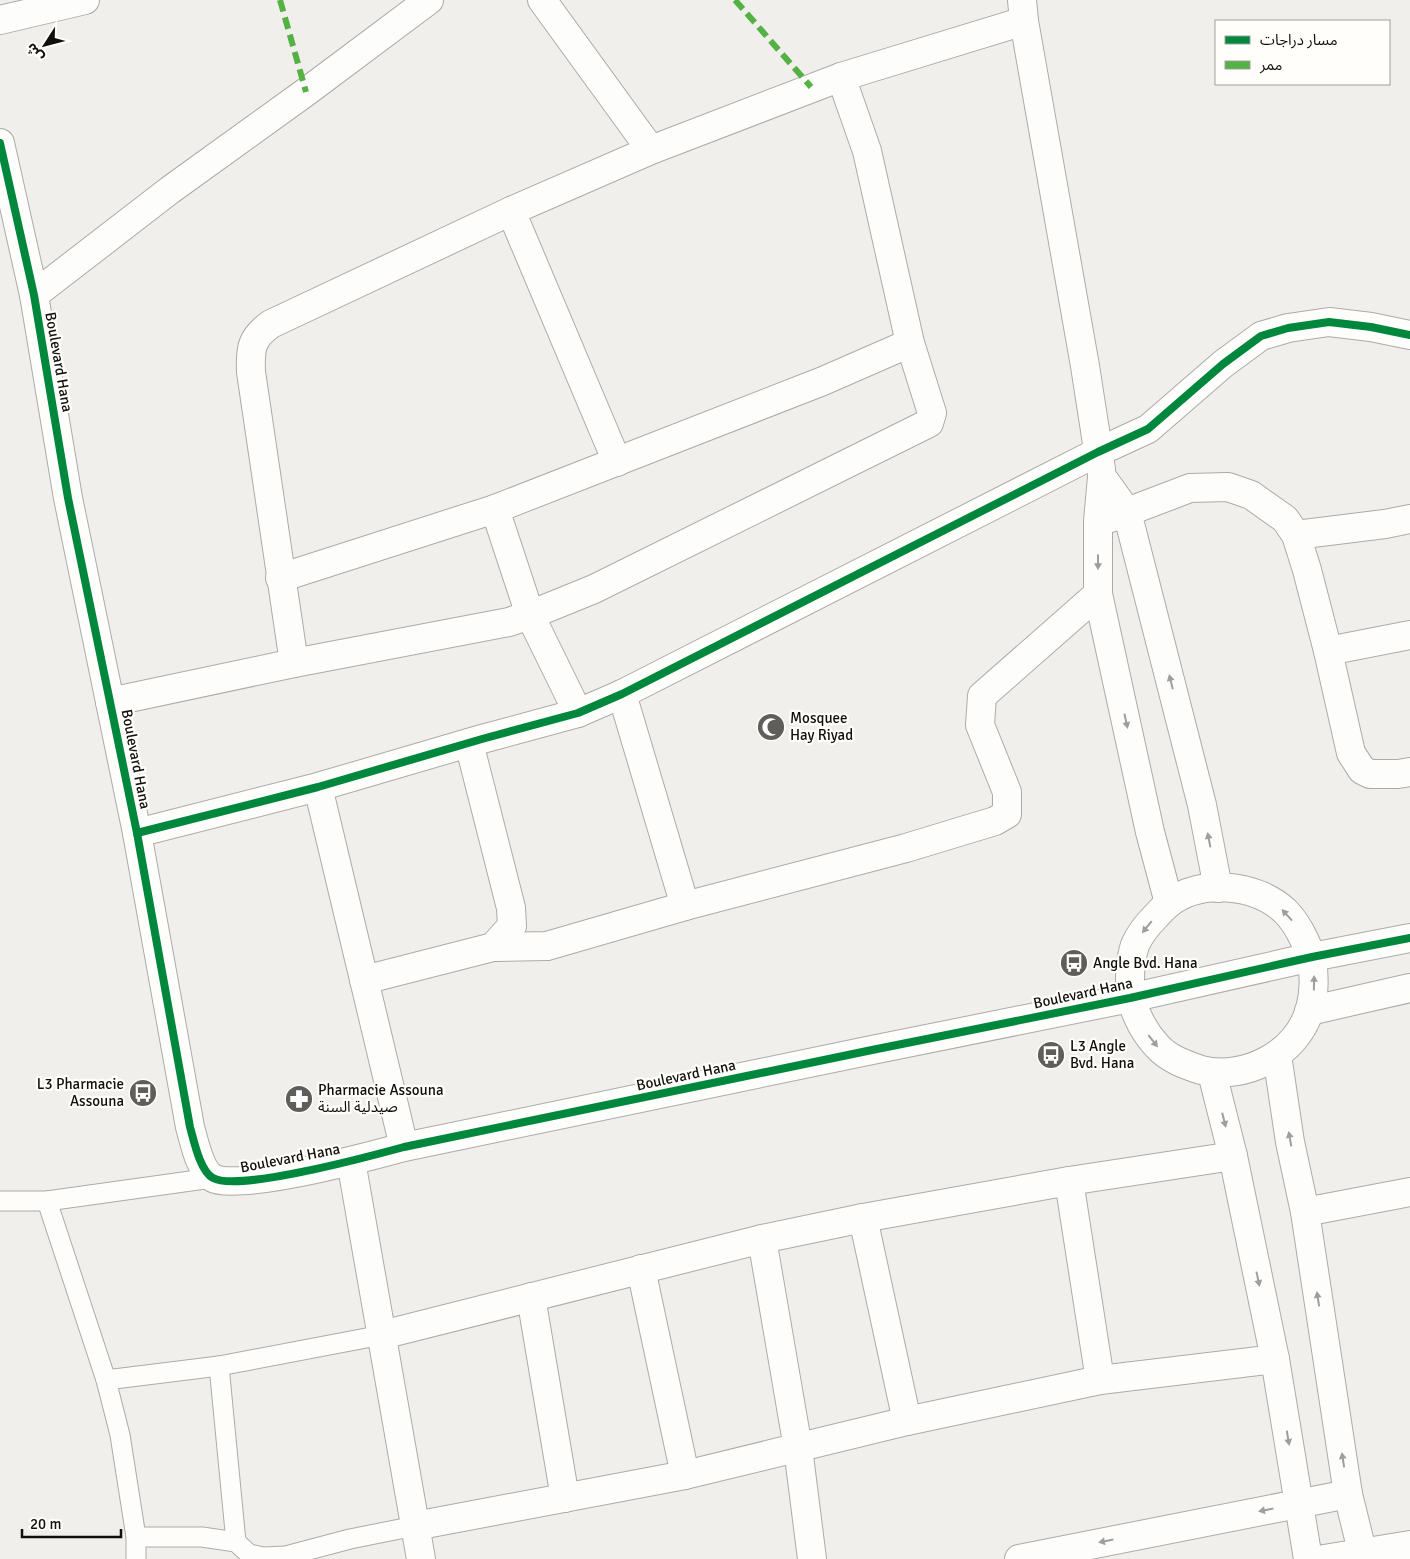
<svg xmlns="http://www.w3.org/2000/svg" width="1410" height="1559" font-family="Signika,'Noto Sans Arabic',sans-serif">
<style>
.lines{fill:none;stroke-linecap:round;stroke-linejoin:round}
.lane-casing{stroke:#adaba8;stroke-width:21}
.street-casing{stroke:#adaba8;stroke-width:30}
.secondary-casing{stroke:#adaba8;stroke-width:30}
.lane{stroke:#fdfdfc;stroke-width:19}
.street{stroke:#fdfdfc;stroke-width:28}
.secondary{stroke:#fdfdfc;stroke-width:28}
.quiet{stroke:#54b144;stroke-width:6;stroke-dasharray:12 6;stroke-linecap:butt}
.cycleway-casing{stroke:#fffefa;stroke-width:11}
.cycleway{stroke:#00873e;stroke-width:8}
.oneway{fill:#9f9e9c}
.labels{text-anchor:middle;stroke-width:4.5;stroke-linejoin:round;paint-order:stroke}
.street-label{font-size:15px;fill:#11100d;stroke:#fffefa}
.poi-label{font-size:15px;fill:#11100d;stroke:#fffefa;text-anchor:start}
</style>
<rect width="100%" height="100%" fill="#f1efeb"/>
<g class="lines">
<defs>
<g id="lane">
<polyline points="0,1201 47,1201 212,1178"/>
<polyline points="47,1201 106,1380 120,1435 136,1537 136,1559"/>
<polyline points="219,1366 236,1542"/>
<polyline points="106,1380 219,1366 382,1335"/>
<polyline points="136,1537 202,1537 236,1542 249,1554 263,1557 286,1556 350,1539 415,1526"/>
</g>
<g id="street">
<polyline points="542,0 651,150"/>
<polyline points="1022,0 1024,21 1085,366 1101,469"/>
<polyline points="0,20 85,0"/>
<polyline points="511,211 617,462"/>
<polyline points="34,295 170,190 306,92 429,0"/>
<polyline points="495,509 530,615 578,713"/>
<polyline points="1110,518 1127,512 1190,488 1228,487 1251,495 1285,519 1296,535 1307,570 1328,651 1351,753 1362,770 1370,774 1398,774 1410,772"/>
<polyline points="1296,535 1385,524 1410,519"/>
<polyline points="280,578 495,509 823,381 910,343"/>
<polyline points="1328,651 1410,635"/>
<path d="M 294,663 L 251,372 C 250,349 251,338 271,324 L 511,211 L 651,150 L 841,77 L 1024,21"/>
<polyline points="622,694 685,906 906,848 995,821 1007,814 1007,792 980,725 982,696 1098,594"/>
<polyline points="110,702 294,663 509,622 530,615 594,589 929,423 932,413 910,343 867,151 841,77"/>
<polyline points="318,787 404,1147"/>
<polyline points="137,833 318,787 482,739 578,713 622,694 1098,452 1148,429 1223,364 1261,336 1288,328 1329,322 1371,327 1410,335"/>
<polyline points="1169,903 1150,832 1098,594 1098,521 1102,477 1127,512 1202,805 1218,888"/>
<polyline points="493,947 547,946 685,906"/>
<polyline points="364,980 493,947 512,926 511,908 469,743"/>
<path d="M 1130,998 C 1130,980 1129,963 1135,945 C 1140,934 1146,926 1155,917 C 1159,913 1163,908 1168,904 C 1200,878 1256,884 1285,911 C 1298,924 1305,941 1312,957"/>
<polyline points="1309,1011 1410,988"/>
<polyline points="351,1161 421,1559"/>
<polyline points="1069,1181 1100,1380"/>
<polyline points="1305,1212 1410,1192"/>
<polyline points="863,1218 907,1421"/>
<polyline points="762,1239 798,1448 812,1559"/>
<polyline points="641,1269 685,1475"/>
<polyline points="531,1297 565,1498"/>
<polyline points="382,1335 762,1239 863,1218 1069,1181 1233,1156"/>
<polyline points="415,1526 685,1475 907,1421 1100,1380 1275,1359"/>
<polyline points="1019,1559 1348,1494"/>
<polyline points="1324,1559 1410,1545"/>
</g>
<g id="secondary">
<path d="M 0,143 L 34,295 L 68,498 L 137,833 L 190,1127 C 194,1141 200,1171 213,1178 C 238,1192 371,1156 404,1147 L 872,1050 L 1130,998 L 1312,957 L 1410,938"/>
<path d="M 1130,998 C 1138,1018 1143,1031 1158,1047 C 1169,1059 1186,1065 1201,1070 C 1245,1081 1297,1054 1310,1009 C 1315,990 1314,977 1312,957"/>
<polyline points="1277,1055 1290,1142 1305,1212 1348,1494 1364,1559"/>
<polyline points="1212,1073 1233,1156 1275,1359 1308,1559"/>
</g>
</defs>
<!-- lane casing -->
<use href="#lane" class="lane-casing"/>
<!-- street casing -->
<use href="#street" class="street-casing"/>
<!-- secondary casing -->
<use href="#secondary" class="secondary-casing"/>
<!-- lane -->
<use href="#lane" class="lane"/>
<!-- street -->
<use href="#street" class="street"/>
<!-- secondary -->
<use href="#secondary" class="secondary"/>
<!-- quiet -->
<g class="quiet">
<polyline points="280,0 306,92"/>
<polyline points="735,0 811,87"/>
</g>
<defs>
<g id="cycleway">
<path d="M 0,143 L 34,295 L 68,498 L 137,833 L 190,1127 C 194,1141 200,1171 213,1178 C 238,1192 371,1156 404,1147 L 872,1050 L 1130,998 L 1312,957 L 1410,938"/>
<polyline points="137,833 318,787 482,739 578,713 622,694 1098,452 1148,429 1223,364 1261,336 1288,328 1329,322 1371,327 1410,335"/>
</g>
</defs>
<!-- cycleway casing -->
<use href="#cycleway" class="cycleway-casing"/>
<!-- cycleway -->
<use href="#cycleway" class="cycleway"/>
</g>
<!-- one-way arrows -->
<defs><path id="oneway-solid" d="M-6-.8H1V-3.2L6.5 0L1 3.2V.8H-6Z" transform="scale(1.25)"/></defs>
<g class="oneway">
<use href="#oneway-solid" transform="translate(1098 562) rotate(90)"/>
<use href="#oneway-solid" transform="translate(1171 682) rotate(-104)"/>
<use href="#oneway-solid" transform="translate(1126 721) rotate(78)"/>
<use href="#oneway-solid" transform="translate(1209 840) rotate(-101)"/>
<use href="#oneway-solid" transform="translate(1287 915) rotate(-132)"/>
<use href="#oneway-solid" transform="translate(1147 927) rotate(129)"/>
<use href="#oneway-solid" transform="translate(1314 983) rotate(-89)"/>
<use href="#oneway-solid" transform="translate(1153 1041) rotate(52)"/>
<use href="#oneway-solid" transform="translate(1224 1120) rotate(76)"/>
<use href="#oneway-solid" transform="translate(1290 1139) rotate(-100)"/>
<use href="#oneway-solid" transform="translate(1258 1279) rotate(78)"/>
<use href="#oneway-solid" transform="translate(1318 1299) rotate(-99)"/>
<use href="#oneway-solid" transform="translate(1288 1438) rotate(81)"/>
<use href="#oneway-solid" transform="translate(1343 1460) rotate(-99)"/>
<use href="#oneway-solid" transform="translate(1266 1510) rotate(169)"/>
<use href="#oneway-solid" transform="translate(1106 1541) rotate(169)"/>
</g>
<!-- icons -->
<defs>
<symbol id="mosque-disc" viewBox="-11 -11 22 22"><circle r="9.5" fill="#5f5e5b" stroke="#fffefa"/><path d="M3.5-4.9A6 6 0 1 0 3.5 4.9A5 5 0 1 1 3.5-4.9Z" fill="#fff"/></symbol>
<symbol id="bus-disc" viewBox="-11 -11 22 22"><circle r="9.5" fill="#5f5e5b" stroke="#fffefa"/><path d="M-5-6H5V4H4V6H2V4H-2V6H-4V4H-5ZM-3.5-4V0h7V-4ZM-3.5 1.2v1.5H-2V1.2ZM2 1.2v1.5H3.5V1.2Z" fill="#fff"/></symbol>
<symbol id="pharmacy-disc" viewBox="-11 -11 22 22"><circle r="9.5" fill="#5f5e5b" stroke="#fffefa"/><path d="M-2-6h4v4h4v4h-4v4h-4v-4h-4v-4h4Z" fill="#fff"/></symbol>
</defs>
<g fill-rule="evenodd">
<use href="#mosque-disc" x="755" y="711" width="32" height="32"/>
<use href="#bus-disc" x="1058" y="947" width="32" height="32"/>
<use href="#bus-disc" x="1035" y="1039" width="32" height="32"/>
<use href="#bus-disc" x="127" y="1077" width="32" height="32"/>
<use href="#pharmacy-disc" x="283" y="1083" width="32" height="32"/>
</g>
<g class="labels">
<!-- street labels -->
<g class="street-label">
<text transform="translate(59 362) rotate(80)" y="5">Boulevard Hana</text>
<text transform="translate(136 759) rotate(79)" y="5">Boulevard Hana</text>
<text transform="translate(1083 993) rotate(-12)" y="5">Boulevard Hana</text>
<text transform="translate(686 1075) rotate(-12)" y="5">Boulevard Hana</text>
<text transform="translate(290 1158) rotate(-11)" y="5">Boulevard Hana</text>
</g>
<!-- poi labels -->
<g class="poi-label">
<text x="790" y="723">Mosquee<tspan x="790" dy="17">Hay Riyad</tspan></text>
<text x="1093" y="968">Angle Bvd. Hana</text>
<text x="1070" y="1051">L3 Angle<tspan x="1070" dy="17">Bvd. Hana</tspan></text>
<text x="124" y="1089" text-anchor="end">L3 Pharmacie<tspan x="124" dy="17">Assouna</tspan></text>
<text x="318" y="1095">Pharmacie Assouna<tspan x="318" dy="17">صيدلية السنة</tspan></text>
</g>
</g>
<!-- legend -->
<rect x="1215" y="20" width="175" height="65" fill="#fffefa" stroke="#a09f9b"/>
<rect x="1225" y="36" width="25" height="8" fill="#00873e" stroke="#a09f9b"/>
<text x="1260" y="45" font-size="15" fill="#11100d">مسار دراجات</text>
<rect x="1225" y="61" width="25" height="8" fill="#54b144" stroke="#a09f9b"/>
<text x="1260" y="70" font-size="15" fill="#11100d">ممر</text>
<!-- north arrow -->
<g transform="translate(45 45) rotate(234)" stroke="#fffefa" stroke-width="4" paint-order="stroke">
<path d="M0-4L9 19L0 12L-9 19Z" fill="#11100d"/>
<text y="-8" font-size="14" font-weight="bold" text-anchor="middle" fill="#11100d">ش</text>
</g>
<!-- scale -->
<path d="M22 1529v8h99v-8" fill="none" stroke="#11100d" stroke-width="2.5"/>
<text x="30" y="1529" font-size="15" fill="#11100d" stroke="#fffefa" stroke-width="4" paint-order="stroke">20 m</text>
</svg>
